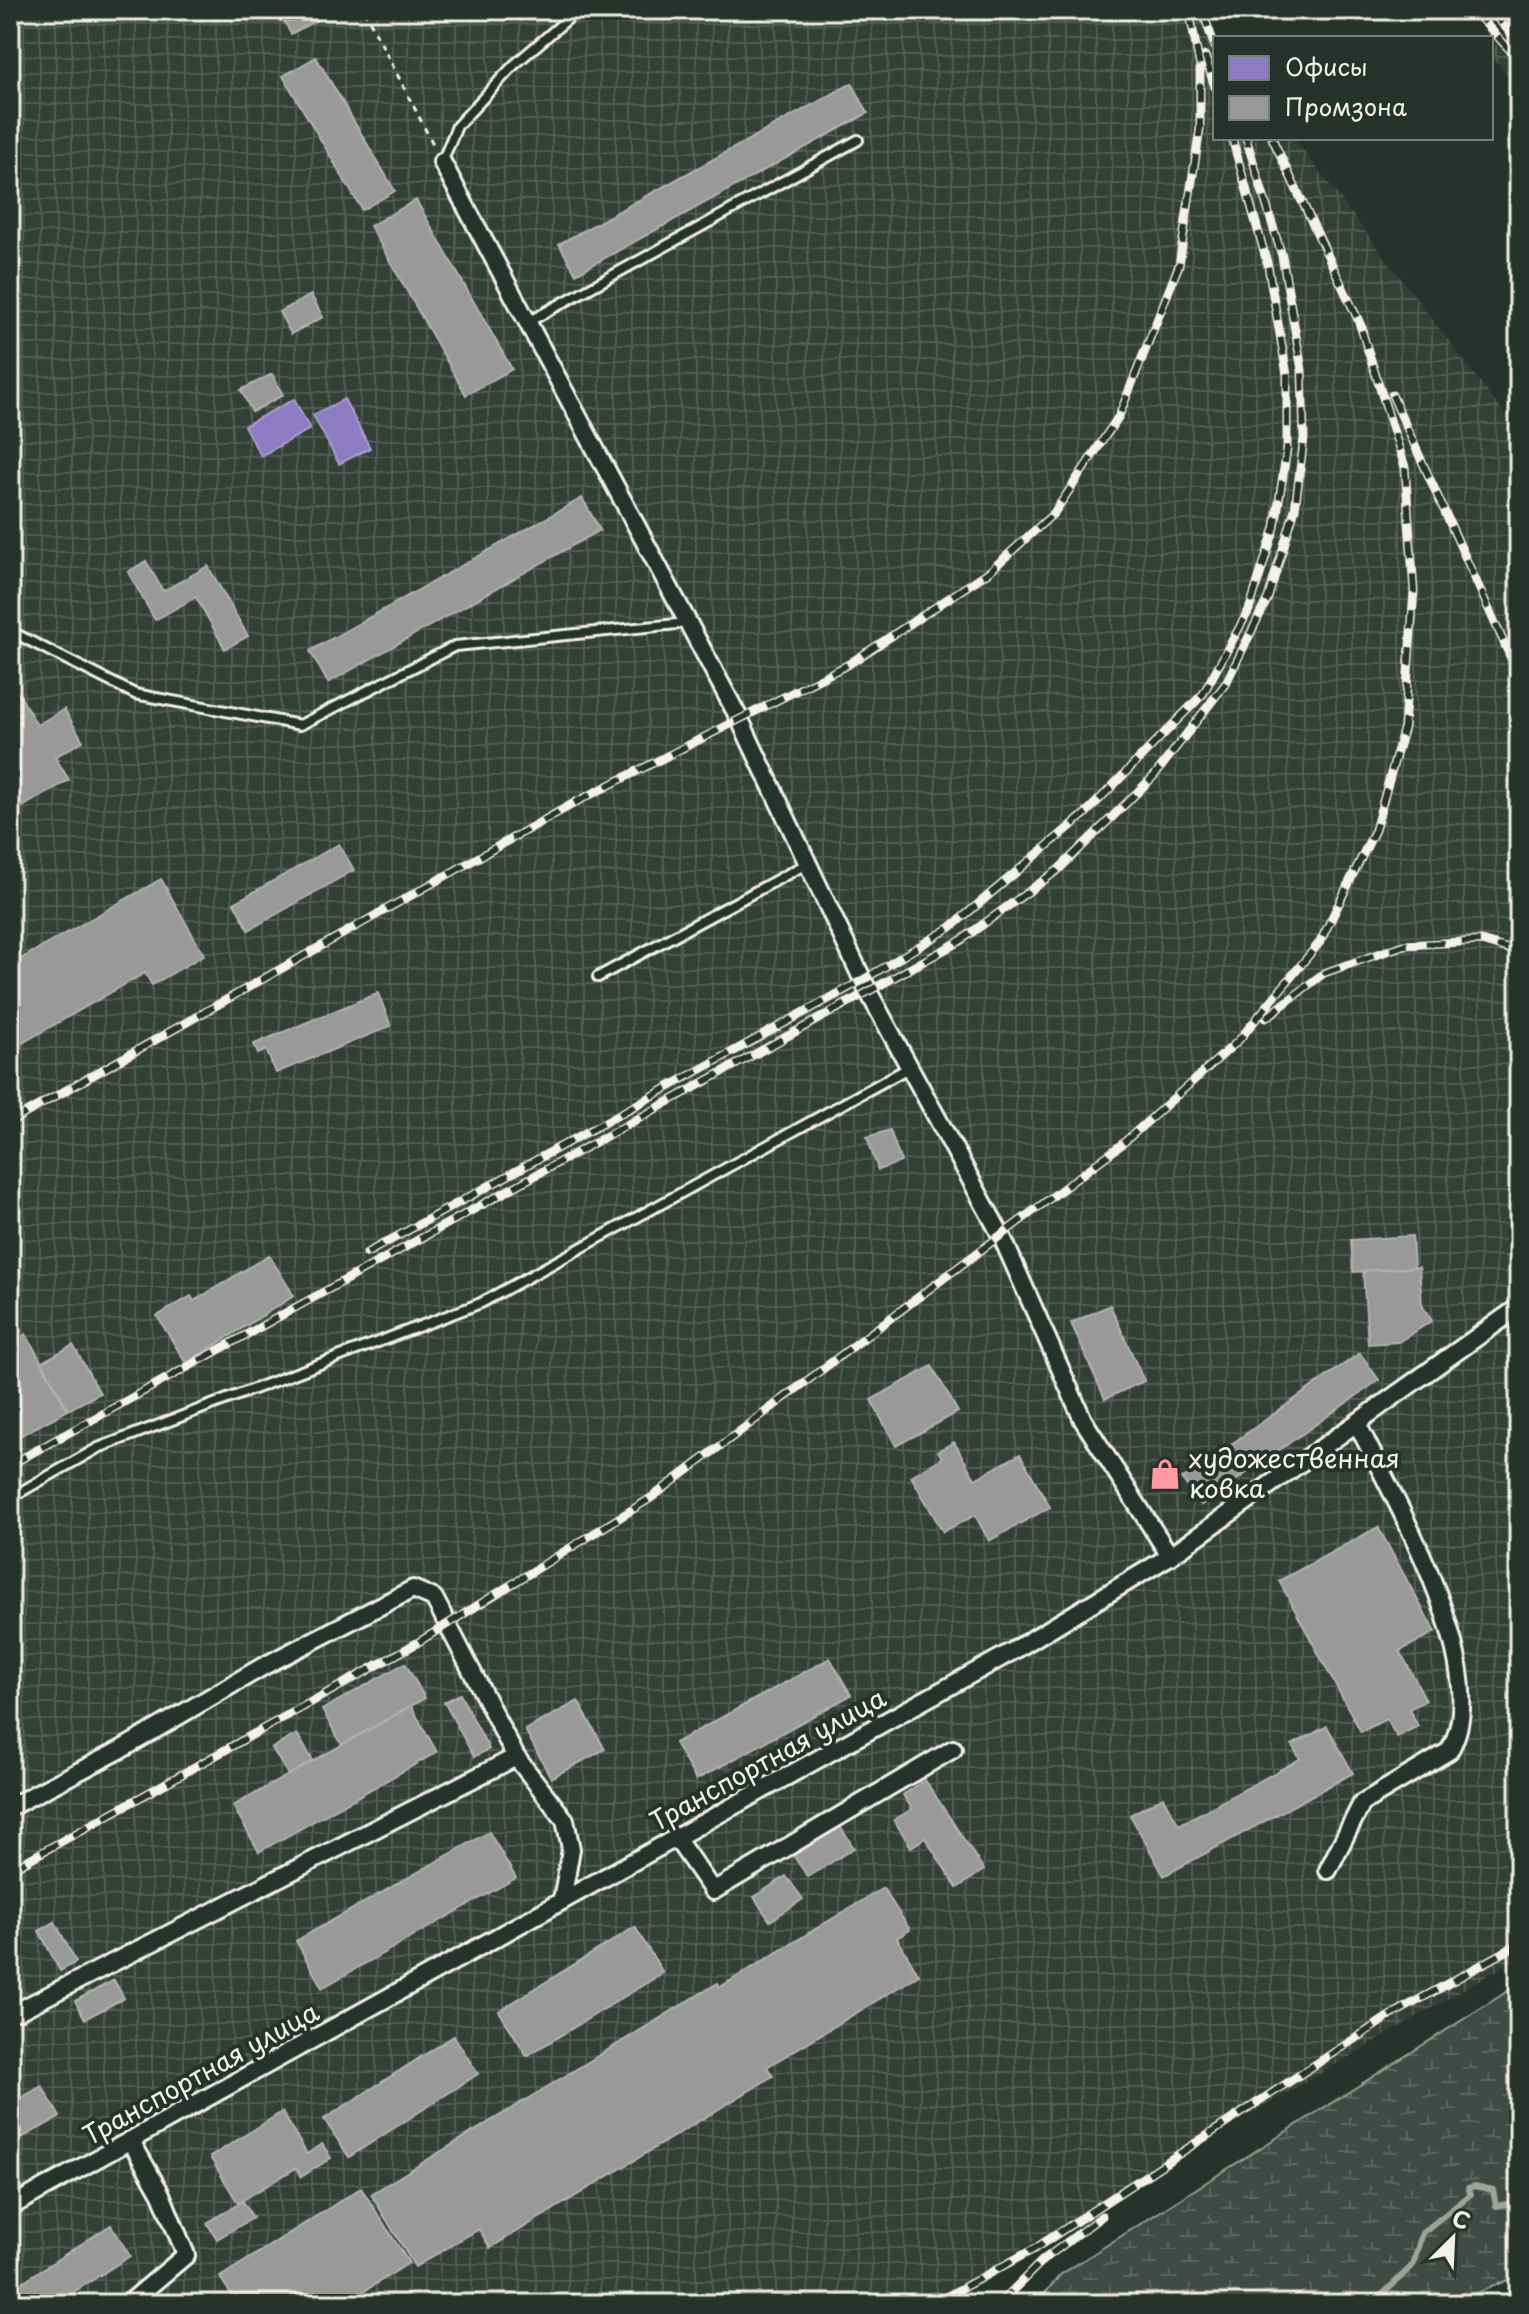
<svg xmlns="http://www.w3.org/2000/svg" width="1529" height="2314" font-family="'Playpen Sans',sans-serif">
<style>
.industrial{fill:url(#industrial-grid)}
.wetland{fill:url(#wetland-marsh);stroke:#9a9e96;stroke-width:2}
.offices{fill:#8e7cc3;stroke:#ad9fce;stroke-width:2}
.industry{fill:#999;stroke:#b4b3b1;stroke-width:2}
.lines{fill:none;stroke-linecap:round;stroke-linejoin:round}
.stream{stroke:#9fa39b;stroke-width:6}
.lane-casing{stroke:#f4f1e8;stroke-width:14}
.street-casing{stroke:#f4f1e8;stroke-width:22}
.path{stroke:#f4f1e8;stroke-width:3;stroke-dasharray:6 6;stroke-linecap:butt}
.lane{stroke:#26332d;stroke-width:8}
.street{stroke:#26332d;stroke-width:16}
.rail-casing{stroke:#f4f1e8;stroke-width:9}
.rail{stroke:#26332d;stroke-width:6;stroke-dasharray:18;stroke-linecap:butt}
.labels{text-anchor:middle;stroke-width:8;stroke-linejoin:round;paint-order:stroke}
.poi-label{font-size:26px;fill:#f4f1e8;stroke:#26332d;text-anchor:start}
.street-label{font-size:26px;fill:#f4f1e8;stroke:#26332d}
</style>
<defs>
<pattern id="industrial-grid" width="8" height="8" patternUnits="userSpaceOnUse" patternTransform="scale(2)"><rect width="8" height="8" fill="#333f39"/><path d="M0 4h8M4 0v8" fill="none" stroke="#515b56"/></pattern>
<pattern id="wetland-marsh" width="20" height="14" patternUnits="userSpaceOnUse" patternTransform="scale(2)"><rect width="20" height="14" fill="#414b45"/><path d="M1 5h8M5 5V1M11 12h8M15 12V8" fill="none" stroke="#5d6560"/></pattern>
</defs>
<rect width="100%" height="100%" fill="#26332d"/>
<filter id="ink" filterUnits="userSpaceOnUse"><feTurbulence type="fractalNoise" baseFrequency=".0125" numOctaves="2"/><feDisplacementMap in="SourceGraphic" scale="16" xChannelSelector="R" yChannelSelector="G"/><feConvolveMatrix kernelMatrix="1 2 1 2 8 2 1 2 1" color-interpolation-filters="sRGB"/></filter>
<g filter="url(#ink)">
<!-- industrial -->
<g class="industrial">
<polygon points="10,10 1197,10 1218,38 1215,38 1215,138 1294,138 1519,433 1519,1957 927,2304 10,2304"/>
<polygon points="1519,18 1519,87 1491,56 1491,50"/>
</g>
<!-- wetland -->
<polygon class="wetland" points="1519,1984 1519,2275 1452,2304 1036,2304 1060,2275"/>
<!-- offices -->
<g class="offices">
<polygon points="294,399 310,429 261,456 244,426"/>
<polygon points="344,399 370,448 339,464 313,415"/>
</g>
<!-- industry -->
<g class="industry">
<polygon points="278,10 313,10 319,19 291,34"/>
<polygon points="316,57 395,191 362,210 283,76"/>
<polygon points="852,83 868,113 576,274 559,244"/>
<polygon points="416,200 512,369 466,395 370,226"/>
<polygon points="311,295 323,317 291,334 279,312"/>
<polygon points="272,374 283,395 252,412 241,390"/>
<polygon points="582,498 600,530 328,683 310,651"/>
<polygon points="146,561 163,591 208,566 248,636 225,649 196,597 155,620 128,572"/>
<polygon points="10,679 37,725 64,709 83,741 55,757 69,780 10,814"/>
<polygon points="339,844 354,870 249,930 234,903"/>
<polygon points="161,879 204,955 152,985 145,973 10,1050 10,965"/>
<polygon points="378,993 391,1026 276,1073 266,1050 258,1054 254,1044"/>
<polygon points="890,1130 901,1162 878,1170 867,1137"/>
<polygon points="1412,1236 1414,1268 1353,1272 1351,1240"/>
<polygon points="269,1255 294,1296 186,1363 157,1316 191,1296 194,1301"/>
<polygon points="1419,1267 1422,1305 1432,1321 1398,1342 1368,1344 1363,1271"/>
<polygon points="1110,1305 1144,1381 1105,1399 1071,1323"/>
<polygon points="26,1334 68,1410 10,1441 10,1343"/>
<polygon points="73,1345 100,1393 68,1410 42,1362"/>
<polygon points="1360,1353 1379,1380 1201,1505 1182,1479"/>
<polygon points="932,1366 958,1412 896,1446 871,1400"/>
<polygon points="954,1442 975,1479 1020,1454 1050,1507 989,1541 975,1515 943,1532 911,1476 942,1458 938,1451"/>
<polygon points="1378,1527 1435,1632 1400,1651 1426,1700 1409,1709 1418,1726 1397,1737 1386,1719 1361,1732 1279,1581"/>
<polygon points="830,1658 851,1695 696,1780 675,1743"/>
<polygon points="405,1663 425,1698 342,1745 322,1710"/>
<polygon points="460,1694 489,1749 474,1757 444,1702"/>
<polygon points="578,1701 605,1749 551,1778 525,1730"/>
<polygon points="411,1706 437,1752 259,1852 233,1806"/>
<polygon points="1327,1726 1353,1773 1164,1876 1130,1815 1163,1797 1179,1825 1300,1759 1292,1745"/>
<polygon points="297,1734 313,1761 288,1775 272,1748"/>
<polygon points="925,1780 984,1870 957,1888 925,1838 911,1847 894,1820 912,1809 903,1795"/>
<polygon points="839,1825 854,1848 808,1877 793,1855"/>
<polygon points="489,1832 516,1878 322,1988 296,1941"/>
<polygon points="786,1876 803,1899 770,1921 754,1897"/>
<polygon points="883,1888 910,1930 897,1938 919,1975 767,2067 773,2076 490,2248 479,2229 415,2267 371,2194 718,1983 720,1987"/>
<polygon points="55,1922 76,1962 60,1971 39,1931"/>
<polygon points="635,1927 663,1973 527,2056 499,2011"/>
<polygon points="114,1980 124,1998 85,2019 75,2001"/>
<polygon points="454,2036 478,2074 349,2157 324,2119"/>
<polygon points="42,2086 60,2117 12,2143 10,2104"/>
<polygon points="282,2112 307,2154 322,2144 331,2158 301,2177 296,2168 238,2203 210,2157"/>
<polygon points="361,2188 409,2263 344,2304 237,2304 220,2277"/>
<polygon points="243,2201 253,2218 217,2239 207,2223"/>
<polygon points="111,2225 130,2256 55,2304 10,2304 10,2290"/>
</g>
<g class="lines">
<!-- stream -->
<polyline class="stream" points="1357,2304 1378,2299 1413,2265 1422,2233 1471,2194 1468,2188 1475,2186 1493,2190 1496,2206 1519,2202"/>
<defs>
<g id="lane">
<polyline points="442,162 457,126 514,65 578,10"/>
<polyline points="528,322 858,140"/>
<polyline points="10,631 135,694 300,725 455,646 687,623"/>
<polyline points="598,977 808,863"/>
<polyline points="10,1498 98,1448 481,1303 910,1067"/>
</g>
<g id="street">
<polyline points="442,162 740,720 868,991 1002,1237 1083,1420 1170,1556"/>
<polyline points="10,1807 122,1749 262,1667 413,1589 434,1598 516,1757 565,1820 571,1849 562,1901"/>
<polyline points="676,1838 713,1891 953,1749"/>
<path d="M 1328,1870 L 1362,1803 L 1449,1751 C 1497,1673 1393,1498 1357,1423"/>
<polyline points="18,2011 516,1757"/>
<polyline points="10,2207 1013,1651 1170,1556 1519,1307"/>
<polyline points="128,2304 186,2255 161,2194 131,2141"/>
</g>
</defs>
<!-- lane casing -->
<use href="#lane" class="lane-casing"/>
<!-- street casing -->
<use href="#street" class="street-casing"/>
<!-- path -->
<polyline class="path" points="364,10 433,144"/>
<!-- lane -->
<use href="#lane" class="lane"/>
<!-- street -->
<use href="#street" class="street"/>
<defs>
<g id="rail">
<polyline points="1202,10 1215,47"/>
<polyline points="1473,10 1519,60"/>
<polyline points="1490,10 1519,42"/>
<polyline points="1205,56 1215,87"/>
<polyline points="1272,138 1363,330"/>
<polyline points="1392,395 1519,676"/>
<polyline points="1266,1018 1324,973 1404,945 1481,941 1519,952"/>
<polyline points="10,1122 578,801 849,664 990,571 1054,513 1119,416 1179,265 1200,129 1200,67 1189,10"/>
<polyline points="367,1253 863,980 951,927 1085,814 1203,694 1249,610 1275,527 1287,449 1287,375 1268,266 1232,138"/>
<polyline points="10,1465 960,941 1058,870 1154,776 1226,683 1268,598 1295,509 1304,438 1302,370 1282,256 1246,138"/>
<polyline points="10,1870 417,1643 651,1498 1121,1145 1238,1041 1320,942 1375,830 1404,727 1414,591 1405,467 1358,319"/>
<polyline points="933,2304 1034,2249 1388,2017 1519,1944"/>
<polyline points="999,2304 1043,2260 1102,2216"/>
</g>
</defs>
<!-- rail casing -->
<use href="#rail" class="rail-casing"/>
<!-- rail -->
<use href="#rail" class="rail"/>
</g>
</g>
<!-- icons -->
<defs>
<symbol id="shop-bare" viewBox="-9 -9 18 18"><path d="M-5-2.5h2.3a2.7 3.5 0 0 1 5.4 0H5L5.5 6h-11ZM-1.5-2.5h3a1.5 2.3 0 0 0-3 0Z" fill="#ff9aa2" stroke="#26332d" stroke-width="2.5" paint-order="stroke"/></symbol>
</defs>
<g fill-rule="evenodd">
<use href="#shop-bare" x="1143" y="1452" width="44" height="44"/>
</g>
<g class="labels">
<!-- poi labels -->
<g class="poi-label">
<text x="1189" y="1468">художественная<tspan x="1189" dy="30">ковка</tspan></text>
</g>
<!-- street labels -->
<g class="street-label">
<text transform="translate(768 1760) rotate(-29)" y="9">Транспортная улица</text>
<text transform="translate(201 2074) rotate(-29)" y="9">Транспортная улица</text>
</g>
</g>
<!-- margin -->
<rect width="1529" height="2314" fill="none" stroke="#26332d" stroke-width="40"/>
<rect x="20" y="20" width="1489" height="2274" fill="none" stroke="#f4f1e8" stroke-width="3" filter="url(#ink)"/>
<!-- legend -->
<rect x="1213" y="36" width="280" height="104" fill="#26332d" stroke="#787f78" stroke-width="2"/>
<rect x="1229" y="56" width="40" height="24" fill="#8e7cc3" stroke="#787f78" stroke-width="2"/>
<text x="1285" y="76" font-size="24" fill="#f4f1e8">Офисы</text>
<rect x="1229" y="96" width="40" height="24" fill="#999999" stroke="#787f78" stroke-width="2"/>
<text x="1285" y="116" font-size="24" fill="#f4f1e8">Промзона</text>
<!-- north arrow -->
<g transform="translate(1453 2238) rotate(24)" stroke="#26332d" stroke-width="6" paint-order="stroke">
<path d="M0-6L14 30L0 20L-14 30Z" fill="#f4f1e8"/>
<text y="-12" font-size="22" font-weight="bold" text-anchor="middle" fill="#f4f1e8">С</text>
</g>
</svg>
